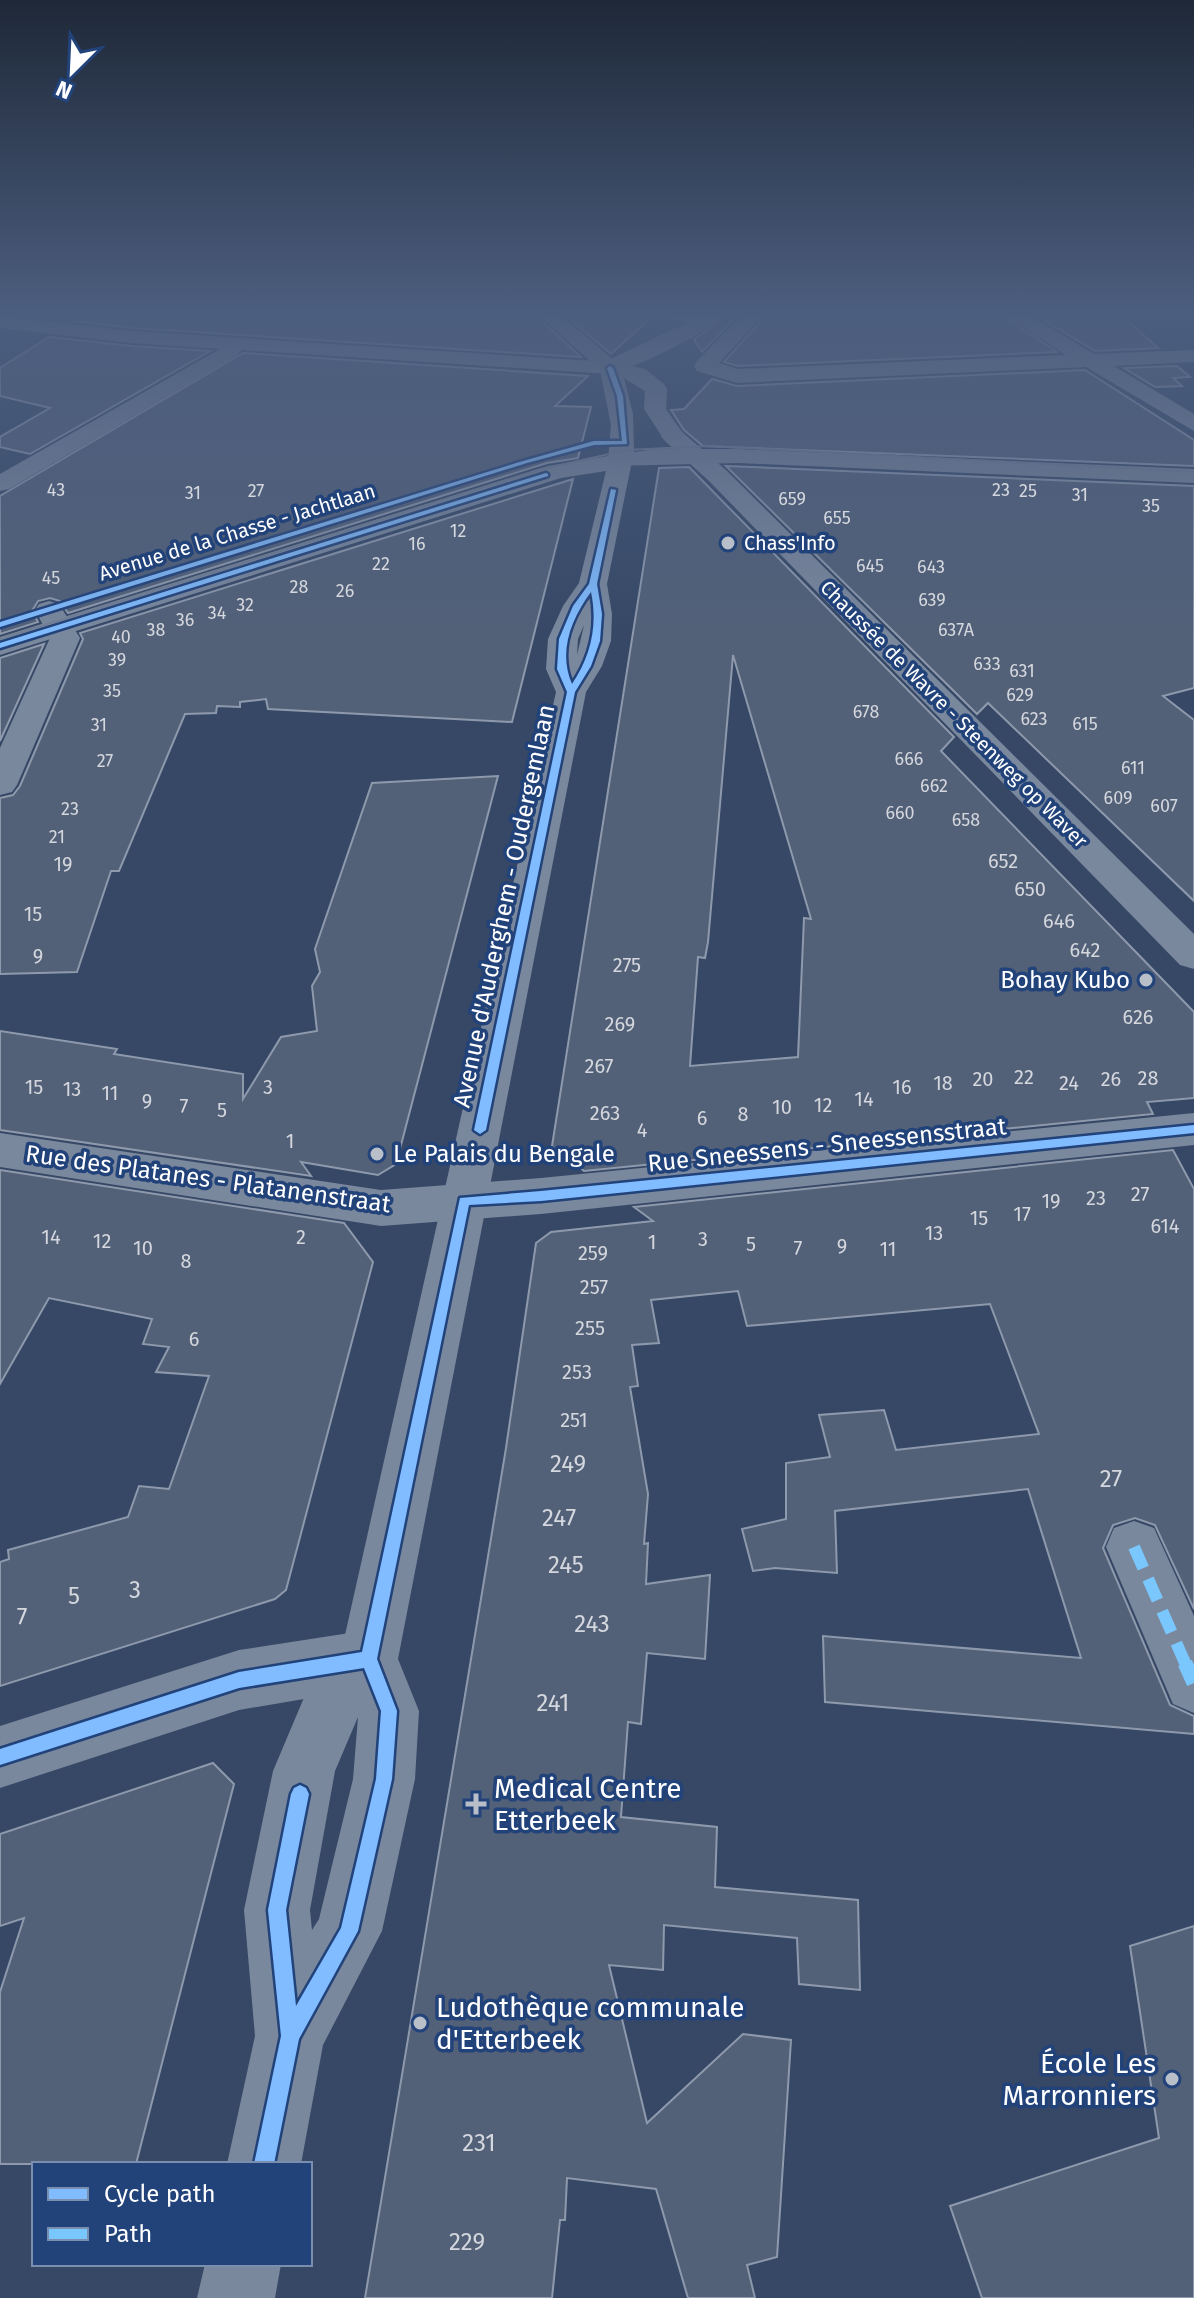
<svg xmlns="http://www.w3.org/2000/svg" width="1194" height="2298" font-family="'Fira Sans',sans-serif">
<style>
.building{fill:#526078;stroke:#8e99ac;stroke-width:2;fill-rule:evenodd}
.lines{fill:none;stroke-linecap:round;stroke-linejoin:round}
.minor{fill:#7a889d;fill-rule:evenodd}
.tertiary{fill:#7a889d;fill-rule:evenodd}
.secondary{fill:#778499;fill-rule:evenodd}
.tram{stroke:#727f95;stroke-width:2}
.quiet-far1{stroke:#7ac7fe;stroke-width:12;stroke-dasharray:23 12;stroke-linecap:butt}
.quiet{stroke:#7ac7fe;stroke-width:15;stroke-dasharray:31 15;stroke-linecap:butt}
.cycleway-casing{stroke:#22427a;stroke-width:5}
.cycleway{fill:#80bcff;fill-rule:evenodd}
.poi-dot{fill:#b9bfc9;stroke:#22427a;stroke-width:3}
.labels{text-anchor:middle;stroke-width:7;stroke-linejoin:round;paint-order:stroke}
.far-number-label{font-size:18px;fill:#d4d7dd}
.far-street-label{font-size:20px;fill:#fff;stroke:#22427a}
.far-poi-label{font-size:20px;fill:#fff;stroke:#22427a;text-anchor:start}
.number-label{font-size:20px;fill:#d4d7dd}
.street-label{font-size:24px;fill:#fff;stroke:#22427a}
.poi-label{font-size:24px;fill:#fff;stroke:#22427a;text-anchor:end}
.near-number-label{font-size:24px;fill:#d4d7dd}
.near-poi-label{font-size:28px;fill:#fff;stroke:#22427a;text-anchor:start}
</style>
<rect width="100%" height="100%" fill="#364866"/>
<!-- building -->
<g class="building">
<polygon points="84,315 536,315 581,357 132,328 74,321"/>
<polygon points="565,315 654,315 611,354"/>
<polygon points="727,315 738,315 702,352 694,340"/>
<polygon points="766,315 1002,315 1057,352 738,366 724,362"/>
<polygon points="1035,315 1121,315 1158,348 1095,351"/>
<polygon points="49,337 132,346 210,351 30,454 0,447 0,437 50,408 0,396 0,368"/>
<polygon points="243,353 588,376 555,406 591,407 578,458 547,463 68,613 60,601 50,598 38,601 32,611 38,622 0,634 0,496"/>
<polygon points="1177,366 1190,377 1173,378 1182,386 1155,387 1124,368"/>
<polygon points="1085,370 1194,440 1194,466 703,446 684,430 671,410 684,409 712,379 737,386"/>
<polygon points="726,466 1194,486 1194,688 1163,696 1194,720 1194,901 988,703 977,714"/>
<path d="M 689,467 L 954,737 L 941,751 L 1194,1012 L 1194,1098 L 1147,1102 L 1153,1114 L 584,1171 L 552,1146 L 659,468 ZM 733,655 L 811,919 L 804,918 L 798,1057 L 690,1066 L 698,957 L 705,958 L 708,942 Z"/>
<polygon points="573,479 512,722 268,709 266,699 240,702 240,707 217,706 216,713 185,714 119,871 111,871 77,972 0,974 0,798 13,795 20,786 83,639 80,633"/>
<polygon points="44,644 0,741 0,658"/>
<polygon points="498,776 396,1164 378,1175 301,1162 311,1176 0,1130 0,1031 117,1049 114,1054 243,1074 243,1099 281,1037 317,1031 312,986 320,972 315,949 372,783"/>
<polygon points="1173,1150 1194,1189 1194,1609 1155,1525 1135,1518 1113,1525 1103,1548 1170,1705 1194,1716 1194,1734 825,1702 823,1636 1081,1658 1028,1489 835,1511 837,1573 775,1568 753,1571 742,1529 786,1519 786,1463 830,1457 819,1415 884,1410 896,1450 1039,1434 990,1304 747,1326 738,1291 651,1300 659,1343 632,1345 638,1386 630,1387 648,1494 644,1544 648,1543 646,1584 710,1575 705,1659 647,1653 641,1724 628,1722 621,1817 717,1827 715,1887 858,1900 860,1990 799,1984 797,1938 664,1925 663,1970 609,1965 647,2123 743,2034 791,2040 777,2257 747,2265 755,2298 688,2298 656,2189 567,2178 565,2220 560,2220 552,2298 365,2298 506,1448 536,1243 551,1232 653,1221 634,1207"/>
<polygon points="0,1170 344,1223 373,1262 286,1590 275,1599 0,1686 0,1562 9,1559 8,1550 128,1517 139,1486 169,1489 209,1376 156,1372 169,1347 143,1344 152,1319 49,1298 0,1384"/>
<polygon points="213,1763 234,1784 136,2164 0,2164 0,1992 24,1918 0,1926 0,1834"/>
<polygon points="1194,1926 1194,2298 982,2298 950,2206 1159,2138 1130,1946"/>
</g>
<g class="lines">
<!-- minor -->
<g class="minor">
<polygon points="666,315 707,315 718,321 708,327 669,319"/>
<polygon points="742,315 763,315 719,363 738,369 1066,355 1005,315 1029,315 1094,354 1194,350 1194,362 1114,366 1194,414 1194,431 1086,367 737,383 697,371 694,366 697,361"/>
<polygon points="0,316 132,331 610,362 621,368 610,374 242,350 235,357 9,489 0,491 0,474 220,349 132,343 0,328"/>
<polygon points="49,601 59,604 80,638 17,785 12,792 0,795 0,748 50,638 35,610 39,604"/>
<polygon points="1194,1113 1194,1145 541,1214 381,1226 0,1167 0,1133 381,1190 541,1178"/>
<polygon points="1134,1521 1154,1528 1194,1616 1194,1713 1173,1704 1106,1547 1114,1528"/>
<polygon points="369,1630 390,1638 398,1659 390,1680 369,1688 239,1710 0,1788 0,1726 239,1650"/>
</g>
<!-- tertiary -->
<g class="tertiary">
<path d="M 702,315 L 724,315 C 712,331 621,377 602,373 L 599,368 L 602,363 L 678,327 L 695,322 Z"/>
<polygon points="673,429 681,431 727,471 1194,934 1194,969 1180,965 709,481 665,441 661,436 665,431"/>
<path d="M 620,454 L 629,456 L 632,461 L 607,584 L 612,614 L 611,641 L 602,666 L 586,692 L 398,1659 L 419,1711 L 415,1779 L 382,1931 L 323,2045 L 301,2164 L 227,2164 L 255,2036 L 244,1910 L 273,1771 L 311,1681 L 343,1644 L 556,692 L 546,669 L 548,639 L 563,606 L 579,583 L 606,471 L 561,478 L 0,655 L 0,637 L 548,466 ZM 584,625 L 577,655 L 578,639 ZM 358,1717 L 353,1779 L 319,1919 L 312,1930 L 310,1910 L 335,1771 Z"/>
<polygon points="205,2264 281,2264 275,2298 197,2298"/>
</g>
<!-- secondary -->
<polygon class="secondary" points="539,315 561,315 617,363 645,369 664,384 667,389 666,409 685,436 681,441 665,441 644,409 645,391 624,378 633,414 634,452 656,449 738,449 1194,469 1194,483 738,463 611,466 608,461 611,425 600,370"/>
<!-- tram -->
<polyline class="tram" points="0,639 538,470 627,450 709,446 1194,472"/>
<!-- quiet-far1 -->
<polyline class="quiet-far1" points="1134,1547 1186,1665"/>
<!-- quiet -->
<polyline class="quiet" points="1185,1663 1194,1683"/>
<defs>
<g id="cycleway">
<polygon points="610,366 613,368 623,396 627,444 594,445 527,463 0,627 0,622 523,461 594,441 622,441 617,396 607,368"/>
<polygon points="546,473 548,474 548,476 0,648 0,643"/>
<path d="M 611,489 L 616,490 L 597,584 L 602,614 L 600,641 L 591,666 L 575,692 L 486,1130 L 480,1134 L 474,1130 L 567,692 L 557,669 L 559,639 L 573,606 L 589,584 ZM 591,592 C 598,625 591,656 572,684 C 558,652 571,619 591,592 Z"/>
<polygon points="1194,1125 1194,1133 541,1201 469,1205 377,1659 397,1711 392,1779 358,1931 299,2039 274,2164 254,2164 281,2036 268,1910 291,1794 294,1788 300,1785 306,1788 309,1794 286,1910 296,2006 341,1928 376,1779 381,1711 364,1668 239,1688 0,1765 0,1749 239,1672 362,1652 460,1198 541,1191"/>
</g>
</defs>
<!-- cycleway casing -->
<use href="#cycleway" class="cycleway-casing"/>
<!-- cycleway -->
<use href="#cycleway" class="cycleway"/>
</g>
<!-- sky -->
<linearGradient id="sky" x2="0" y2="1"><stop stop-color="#1e2838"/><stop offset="0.49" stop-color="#4c5e7f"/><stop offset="1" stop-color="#4c5e7f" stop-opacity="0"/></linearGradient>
<rect width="1194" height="637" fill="url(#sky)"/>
<!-- markers -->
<g class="poi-dot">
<circle cx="728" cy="543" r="8"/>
<circle cx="1146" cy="980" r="8"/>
<circle cx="377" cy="1154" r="8"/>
<path d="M472 1792h8v8h8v8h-8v8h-8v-8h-8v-8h8z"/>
<circle cx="420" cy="2023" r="8"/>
<circle cx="1172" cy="2079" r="8"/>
</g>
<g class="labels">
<!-- far-number labels -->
<g class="far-number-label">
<text x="56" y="496">43</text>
<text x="1001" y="496">23</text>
<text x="256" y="497">27</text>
<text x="1028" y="497">25</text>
<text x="193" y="499">31</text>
<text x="1080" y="501">31</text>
<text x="792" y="505">659</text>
<text x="1151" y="512">35</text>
<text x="837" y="524">655</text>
<text x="458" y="537">12</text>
<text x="417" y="550">16</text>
<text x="381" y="570">22</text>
<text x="870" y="572">645</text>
<text x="931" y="573">643</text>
<text x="51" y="584">45</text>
<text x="299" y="593">28</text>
<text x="345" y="597">26</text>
<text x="932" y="606">639</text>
<text x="245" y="611">32</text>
<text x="217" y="619">34</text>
<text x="185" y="626">36</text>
<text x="156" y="636">38</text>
<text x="956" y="636">637A</text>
<text x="121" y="643">40</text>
<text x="117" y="666">39</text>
<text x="987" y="670">633</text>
<text x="1022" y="677">631</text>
<text x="112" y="697">35</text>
<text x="1020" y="701">629</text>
<text x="866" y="718">678</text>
<text x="1034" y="725">623</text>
<text x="1085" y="730">615</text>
<text x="99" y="731">31</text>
<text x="909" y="765">666</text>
<text x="105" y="767">27</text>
<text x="1133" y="774">611</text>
<text x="934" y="792">662</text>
<text x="1118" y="804">609</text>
<text x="1164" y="812">607</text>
<text x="70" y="815">23</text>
<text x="900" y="819">660</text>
<text x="966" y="826">658</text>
<text x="57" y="843">21</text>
</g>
<!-- far-street labels -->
<g class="far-street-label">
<text transform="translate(237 532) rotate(-17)" y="7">Avenue de la Chasse - Jachtlaan</text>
<text transform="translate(954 714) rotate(45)" y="7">Chaussée de Wavre - Steenweg op Waver</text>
</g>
<!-- far-poi labels -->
<g class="far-poi-label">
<text x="744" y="550">Chass'Info</text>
</g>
<!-- number labels -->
<g class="number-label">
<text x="1003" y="868">652</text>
<text x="63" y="871">19</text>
<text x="1030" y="896">650</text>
<text x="33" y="921">15</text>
<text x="1059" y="928">646</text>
<text x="1085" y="957">642</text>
<text x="38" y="963">9</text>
<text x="627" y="972">275</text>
<text x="1138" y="1024">626</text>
<text x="620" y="1031">269</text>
<text x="599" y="1073">267</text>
<text x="1024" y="1084">22</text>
<text x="1148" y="1085">28</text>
<text x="983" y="1086">20</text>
<text x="1111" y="1086">26</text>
<text x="943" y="1090">18</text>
<text x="1069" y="1090">24</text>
<text x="34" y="1094">15</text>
<text x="268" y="1094">3</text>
<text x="902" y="1094">16</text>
<text x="72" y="1096">13</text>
<text x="110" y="1100">11</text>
<text x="864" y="1106">14</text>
<text x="147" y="1108">9</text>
<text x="823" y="1112">12</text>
<text x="184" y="1113">7</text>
<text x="782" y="1114">10</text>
<text x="222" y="1117">5</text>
<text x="605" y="1120">263</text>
<text x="743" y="1121">8</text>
<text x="702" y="1125">6</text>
<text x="642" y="1137">4</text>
<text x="290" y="1148">1</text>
<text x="1140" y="1201">27</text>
<text x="1096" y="1205">23</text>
<text x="1051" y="1208">19</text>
<text x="1022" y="1221">17</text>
<text x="979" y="1225">15</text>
<text x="1165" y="1233">614</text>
<text x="934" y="1240">13</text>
<text x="51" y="1244">14</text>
<text x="301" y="1244">2</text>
<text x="703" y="1246">3</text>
<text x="102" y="1248">12</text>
<text x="652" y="1249">1</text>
<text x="751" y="1251">5</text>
<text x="842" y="1253">9</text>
<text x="143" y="1255">10</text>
<text x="798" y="1255">7</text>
<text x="888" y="1256">11</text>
<text x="593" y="1260">259</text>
<text x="186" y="1268">8</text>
<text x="594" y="1294">257</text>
<text x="590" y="1335">255</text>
<text x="194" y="1346">6</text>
<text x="577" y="1379">253</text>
<text x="574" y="1427">251</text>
</g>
<!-- street labels -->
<g class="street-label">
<text transform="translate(504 906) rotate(-78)" y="8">Avenue d'Auderghem - Oudergemlaan</text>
<text transform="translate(827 1145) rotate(-6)" y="8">Rue Sneessens - Sneessensstraat</text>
<text transform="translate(208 1179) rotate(8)" y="8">Rue des Platanes - Platanenstraat</text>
</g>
<!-- poi labels -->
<g class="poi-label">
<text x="1130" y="988">Bohay Kubo</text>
<text x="393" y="1162" text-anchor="start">Le Palais du Bengale</text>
</g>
<!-- near-number labels -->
<g class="near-number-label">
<text x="568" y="1472">249</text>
<text x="1111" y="1487">27</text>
<text x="559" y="1526">247</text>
<text x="566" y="1573">245</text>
<text x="135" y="1598">3</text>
<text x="74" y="1604">5</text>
<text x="22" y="1625">7</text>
<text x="592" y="1632">243</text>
<text x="553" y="1711">241</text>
<text x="479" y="2151">231</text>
<text x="467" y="2250">229</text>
</g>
<!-- near-poi labels -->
<g class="near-poi-label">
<text x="494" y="1798">Medical Centre<tspan x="494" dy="32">Etterbeek</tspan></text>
<text x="436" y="2017">Ludothèque communale<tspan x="436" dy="32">d'Etterbeek</tspan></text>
<text x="1156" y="2073" text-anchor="end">École Les<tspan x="1156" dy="32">Marronniers</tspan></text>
</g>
</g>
<!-- legend -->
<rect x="32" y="2162" width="280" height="104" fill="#22427a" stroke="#7a8eaf" stroke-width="2"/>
<rect x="48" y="2188" width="40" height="12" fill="#80bcff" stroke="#7a8eaf" stroke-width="2"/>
<text x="104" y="2202" font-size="24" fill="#ffffff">Cycle path</text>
<rect x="48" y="2228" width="40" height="12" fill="#7ac7fe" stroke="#7a8eaf" stroke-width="2"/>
<text x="104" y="2242" font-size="24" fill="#ffffff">Path</text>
<!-- north arrow -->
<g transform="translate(72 72) rotate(204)" stroke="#22427a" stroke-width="6" paint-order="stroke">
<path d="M0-6L14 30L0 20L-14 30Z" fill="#ffffff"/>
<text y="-12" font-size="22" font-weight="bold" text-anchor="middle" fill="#ffffff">N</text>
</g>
</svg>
